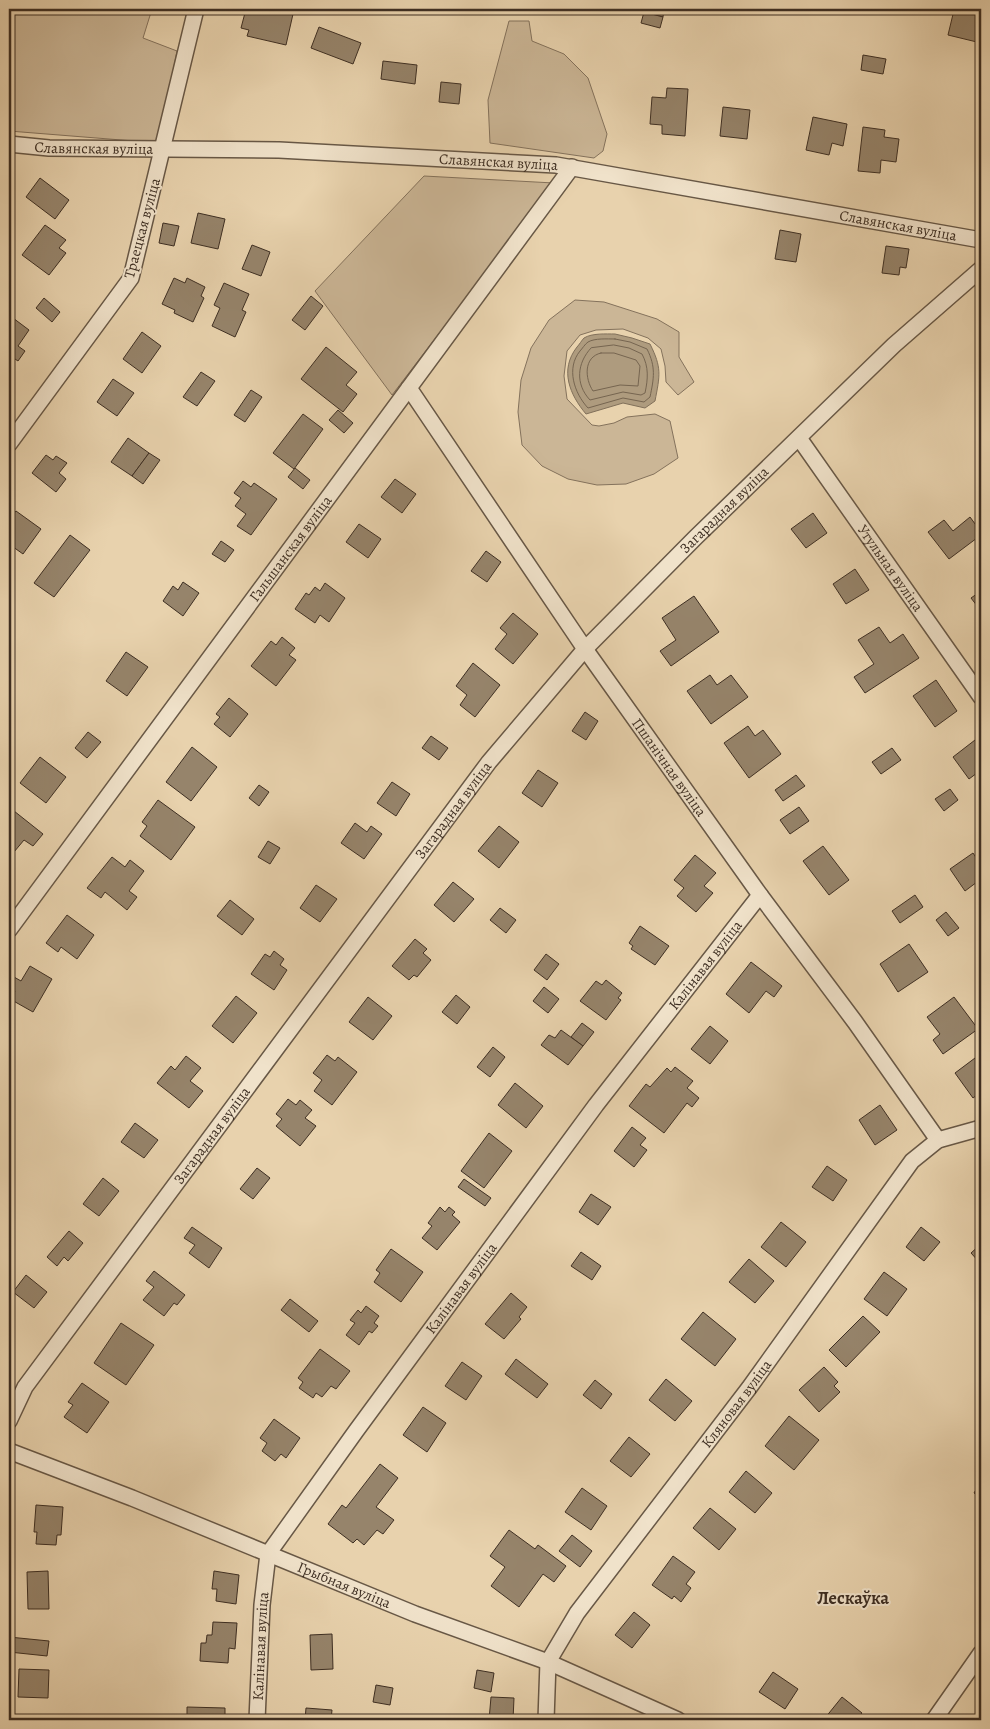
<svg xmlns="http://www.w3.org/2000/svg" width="990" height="1729" font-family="Alegreya,serif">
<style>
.green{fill:#cbb696;stroke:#84725c}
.water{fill:#ae9b7e;stroke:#81705a}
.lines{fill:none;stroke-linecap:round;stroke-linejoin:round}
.shore{stroke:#766550;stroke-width:1}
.building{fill:#96846b;stroke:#3e2f23}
.minor-casing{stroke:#685846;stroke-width:18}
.minor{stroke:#f0e2ca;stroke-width:15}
.labels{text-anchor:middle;stroke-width:4;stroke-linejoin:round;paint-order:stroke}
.street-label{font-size:15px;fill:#3e2f23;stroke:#f0e2ca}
.quarter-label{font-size:18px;font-weight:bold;fill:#3e2f23;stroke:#f0e2ca}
</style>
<rect width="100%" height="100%" fill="#e8d2ad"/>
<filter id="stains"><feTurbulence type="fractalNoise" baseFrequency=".004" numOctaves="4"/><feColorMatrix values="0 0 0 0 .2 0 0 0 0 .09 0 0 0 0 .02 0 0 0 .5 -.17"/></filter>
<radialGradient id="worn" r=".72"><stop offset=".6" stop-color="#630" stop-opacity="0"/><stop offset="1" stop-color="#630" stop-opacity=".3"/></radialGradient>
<!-- green -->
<g class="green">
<polygon points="9,9 152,9 143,38 177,51 159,143 9,131"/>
<polygon points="509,21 529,21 532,41 564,54 588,78 607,134 603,151 594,158 490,143 488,100"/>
<polygon points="424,176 554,183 392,395 315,291"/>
<polygon points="575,300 604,302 657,319 679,332 679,357 694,382 678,395 666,382 665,366 661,349 648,338 623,329 596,330 580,335 567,351 564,376 567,399 592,425 599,426 614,423 627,417 655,414 670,421 678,458 654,474 626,484 597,485 568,479 542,466 522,445 518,412 521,380 531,348 549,320"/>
</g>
<!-- water -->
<path class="water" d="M 615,334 L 632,338 L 650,344 C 662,368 660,375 655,401 L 645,408 L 623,403 L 586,414 C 570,395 559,370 577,347 C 579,345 582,340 584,338 C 592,333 606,334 615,334 Z"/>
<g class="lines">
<!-- shore -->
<g class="shore">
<path d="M 615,339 L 630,342 L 647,349 C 656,367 654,378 650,397 L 644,402 L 623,398 L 588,408 C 574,393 566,368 580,351 C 582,349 585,344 588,342 C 595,338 607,339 615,339 Z"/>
<path d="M 614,345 L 629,348 L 642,354 C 649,367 648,379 645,393 L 641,395 L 623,392 L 590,400 C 575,384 577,363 591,348 Z"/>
<path d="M 601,353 L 614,353 L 636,360 L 640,366 L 638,386 L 620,385 L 593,391 C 585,379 583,357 601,353 Z"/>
</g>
</g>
<!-- building -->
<g class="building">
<polygon points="246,9 251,11 252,9 290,9 289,13 293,14 286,45 247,36 249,30 241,28"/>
<polygon points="645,9 664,9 663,17 644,12"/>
<polygon points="965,9 972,9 971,14 981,16 981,43 948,35 954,10 964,12"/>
<polygon points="644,12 663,17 660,28 641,23"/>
<polygon points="319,27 361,43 353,64 311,48"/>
<polygon points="863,55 886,59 883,74 861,70"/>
<polygon points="383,61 417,65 415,84 381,79"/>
<polygon points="441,82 461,84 459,104 439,102"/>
<polygon points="667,88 688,89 685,136 662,134 662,125 650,124 652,97 666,98"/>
<polygon points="723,107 750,110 747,139 720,136"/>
<polygon points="813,117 847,124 843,146 832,143 829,155 806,150"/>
<polygon points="863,127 885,130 884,137 899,139 896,162 881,160 880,173 858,171"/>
<polygon points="40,178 69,200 55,219 26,197"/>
<polygon points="198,213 225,219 218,249 191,243"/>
<polygon points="163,223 179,226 174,246 159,243"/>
<polygon points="45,225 66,240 59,248 66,253 49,275 22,255"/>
<polygon points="780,230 801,234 796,262 775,259"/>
<polygon points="252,245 270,252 261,276 242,269"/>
<polygon points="886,246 909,249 906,268 900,267 899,275 882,273"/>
<polygon points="174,278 185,283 187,278 205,287 201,296 204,298 193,322 174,313 175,310 162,304"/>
<polygon points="224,283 249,294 242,310 246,312 235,337 212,326 220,308 214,305"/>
<polygon points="311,296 323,306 305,330 292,320"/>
<polygon points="44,298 60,312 52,322 36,308"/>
<polygon points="9,315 29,330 18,346 25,351 18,361 9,355"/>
<polygon points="142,332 161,346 142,373 123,359"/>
<polygon points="326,347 357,372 346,385 357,394 343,412 301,379"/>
<polygon points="201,372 215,381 197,406 183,397"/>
<polygon points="113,379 134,393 117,416 97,402"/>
<polygon points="251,390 262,397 245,422 234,415"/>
<polygon points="338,410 353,423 344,433 329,420"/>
<polygon points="303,414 323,429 294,469 273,453"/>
<polygon points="128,438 149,453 132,476 111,462"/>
<polygon points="149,453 160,460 143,484 132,476"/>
<polygon points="46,455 53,460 56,456 67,463 59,473 66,479 56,492 32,473"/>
<polygon points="295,468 310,480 303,489 288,477"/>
<polygon points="395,479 416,494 402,513 381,497"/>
<polygon points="243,481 251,487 254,483 277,499 251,535 237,526 246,514 235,506 241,498 234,493"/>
<polygon points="16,511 41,529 23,554 9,544 9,519"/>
<polygon points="813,513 827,533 806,548 791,529"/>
<polygon points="970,517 981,532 981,535 949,559 928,532 944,520 953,531"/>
<polygon points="359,524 381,539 368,558 346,542"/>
<polygon points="70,535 90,550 54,597 34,583"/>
<polygon points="221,541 234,550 225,562 212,554"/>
<polygon points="486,551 501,562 487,582 471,571"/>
<polygon points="855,569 869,590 846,604 833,584"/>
<polygon points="183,582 199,593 183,616 163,601 173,586 178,590"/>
<polygon points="325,583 345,598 329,622 320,615 315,623 295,609 306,593 309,595 315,587 320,591"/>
<polygon points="981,591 981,611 971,598"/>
<polygon points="694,596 719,632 671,666 660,651 676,640 662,618"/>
<polygon points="513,613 538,634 513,664 495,649 507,634 500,628"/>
<polygon points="879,627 890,643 903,634 919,658 865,693 854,677 874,664 858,640"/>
<polygon points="282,637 295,648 289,655 296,660 276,686 251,666 271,641 276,645"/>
<polygon points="126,652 148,667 127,696 106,681"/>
<polygon points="473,663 500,685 475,717 460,705 467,695 456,686"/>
<polygon points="710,675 717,685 731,675 748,697 711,724 687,691"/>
<polygon points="936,680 957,711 935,727 913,696"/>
<polygon points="229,698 248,714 230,737 214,724 220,717 216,714"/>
<polygon points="585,712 598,721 586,740 572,731"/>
<polygon points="748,726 755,736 763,730 781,754 749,778 724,743"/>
<polygon points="88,732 101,742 87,758 75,748"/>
<polygon points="431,736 448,748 439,760 422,748"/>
<polygon points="975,740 981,749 981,770 969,779 953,757"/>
<polygon points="192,747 217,767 191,801 166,782"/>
<polygon points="892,748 901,760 881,774 872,762"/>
<polygon points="40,757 66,777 46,803 20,783"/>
<polygon points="538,770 558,783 542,807 522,793"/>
<polygon points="796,775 805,786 783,801 775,790"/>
<polygon points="392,782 410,794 396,816 377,803"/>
<polygon points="259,785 269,792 259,806 249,798"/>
<polygon points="950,789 958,800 944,811 935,799"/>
<polygon points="158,800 195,827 171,860 140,836 147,826 142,822"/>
<polygon points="9,807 43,834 33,846 24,840 14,852 9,848"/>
<polygon points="799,807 809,821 790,834 780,820"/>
<polygon points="355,823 367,832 371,826 382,834 364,859 341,843"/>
<polygon points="499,826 519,842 499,868 478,851"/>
<polygon points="268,841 280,848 270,864 258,857"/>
<polygon points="823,846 849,880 829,895 803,861"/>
<polygon points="973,853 981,865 981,879 965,891 950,869"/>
<polygon points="695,855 716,873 704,886 713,893 696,912 677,896 684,888 674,880"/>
<polygon points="112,857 125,867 130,860 144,871 129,891 137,897 127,910 105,892 101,898 87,888"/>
<polygon points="453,882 474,899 454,922 434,905"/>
<polygon points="316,885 337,899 320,922 300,908"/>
<polygon points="915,895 923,907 900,923 892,911"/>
<polygon points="230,900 254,919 242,935 217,916"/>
<polygon points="500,908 516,920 506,933 490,920"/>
<polygon points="946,912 959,928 948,936 936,920"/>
<polygon points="67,915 94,935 77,959 61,947 58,952 46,943"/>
<polygon points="640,926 669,946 655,965 631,949 633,946 629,943"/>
<polygon points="415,939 427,949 423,953 431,960 417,977 414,975 409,980 392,966"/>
<polygon points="909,944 928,972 898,992 880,964"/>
<polygon points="274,951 284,959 280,965 287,970 274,990 251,974 265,954 270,957"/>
<polygon points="546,954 559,964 547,980 534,970"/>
<polygon points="751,962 782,986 774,997 766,991 749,1013 726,994"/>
<polygon points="30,966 52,979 33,1012 10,999 15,991 9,988 14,977 21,981"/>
<polygon points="606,980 622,993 618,998 621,1000 606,1020 580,1001 596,981 602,985"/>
<polygon points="544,987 559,999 548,1013 533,1001"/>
<polygon points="456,995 470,1007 457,1024 442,1012"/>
<polygon points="236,996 257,1013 233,1043 212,1026"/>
<polygon points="368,997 392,1016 373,1040 349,1022"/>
<polygon points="954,997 978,1029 943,1054 933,1040 940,1034 927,1017"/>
<polygon points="582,1023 594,1032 583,1046 571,1037"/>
<polygon points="710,1026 728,1041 710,1064 691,1049"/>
<polygon points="561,1030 583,1046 568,1065 541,1045 549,1035 555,1038"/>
<polygon points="493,1047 505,1057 490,1077 477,1067"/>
<polygon points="327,1055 335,1061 338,1057 357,1072 332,1105 314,1091 322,1080 313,1073"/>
<polygon points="186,1056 201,1068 190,1081 203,1091 189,1108 157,1083 171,1066 175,1070"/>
<polygon points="975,1058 977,1062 981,1059 981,1092 973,1098 955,1073"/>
<polygon points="675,1067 693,1081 687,1088 699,1098 692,1107 687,1103 664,1133 629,1106 646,1084 650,1087 667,1068 671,1072"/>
<polygon points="515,1083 543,1106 526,1128 498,1105"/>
<polygon points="288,1099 296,1105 300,1100 312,1110 305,1118 316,1126 300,1146 276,1126 282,1119 276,1114"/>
<polygon points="880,1105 897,1130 875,1145 859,1120"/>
<polygon points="135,1123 158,1140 144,1158 121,1142"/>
<polygon points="632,1127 646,1138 640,1145 647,1150 634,1167 614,1151"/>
<polygon points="489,1133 512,1151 484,1188 461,1171"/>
<polygon points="827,1166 847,1180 833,1201 812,1187"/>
<polygon points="257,1168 270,1178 253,1199 240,1189"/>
<polygon points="103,1178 119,1191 99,1216 83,1204"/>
<polygon points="464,1179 491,1198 485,1206 458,1187"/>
<polygon points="591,1194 611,1207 598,1225 579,1212"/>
<polygon points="440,1207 445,1212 449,1207 455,1212 452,1215 460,1222 437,1250 422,1238 432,1226 428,1223"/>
<polygon points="781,1222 806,1242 786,1267 761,1247"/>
<polygon points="192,1227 222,1248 209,1268 189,1253 195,1245 184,1238"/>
<polygon points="921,1227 940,1242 924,1261 906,1247"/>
<polygon points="69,1231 83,1243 68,1261 64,1257 57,1266 47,1257"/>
<polygon points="981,1244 981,1264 971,1253"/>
<polygon points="391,1249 423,1272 401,1302 374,1282 380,1273 376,1270"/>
<polygon points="581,1252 601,1266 592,1280 571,1266"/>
<polygon points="749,1259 774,1281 755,1303 729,1282"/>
<polygon points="154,1271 185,1295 177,1305 174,1303 164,1316 143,1300 154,1287 146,1281"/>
<polygon points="884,1272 907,1289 887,1316 864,1299"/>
<polygon points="26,1275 47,1292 34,1308 13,1292"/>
<polygon points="511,1293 527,1307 519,1317 521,1319 504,1339 485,1324"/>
<polygon points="290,1299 318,1321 309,1332 281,1310"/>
<polygon points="366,1306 379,1316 374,1323 378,1326 372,1333 369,1331 359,1345 346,1335 355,1323 350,1320 358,1310 361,1313"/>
<polygon points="703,1312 736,1339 715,1366 681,1339"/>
<polygon points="863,1316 880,1332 846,1367 829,1350"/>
<polygon points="121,1323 154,1345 126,1385 94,1363"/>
<polygon points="320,1349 350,1371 336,1389 331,1386 322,1397 316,1393 313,1398 299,1388 303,1382 298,1378"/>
<polygon points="516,1359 548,1384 537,1398 505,1374"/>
<polygon points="462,1362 482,1376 466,1400 445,1386"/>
<polygon points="824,1367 838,1382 834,1386 840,1392 819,1412 799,1390"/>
<polygon points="666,1379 692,1401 675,1421 649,1400"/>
<polygon points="595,1380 612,1394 601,1409 583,1395"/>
<polygon points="82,1383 109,1402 87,1433 64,1417 73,1405 68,1402"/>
<polygon points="423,1407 446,1423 427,1452 403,1435"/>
<polygon points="789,1416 819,1440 794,1470 765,1446"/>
<polygon points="274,1419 300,1438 286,1458 281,1454 275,1461 262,1451 267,1443 260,1438"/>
<polygon points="629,1437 650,1454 631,1477 610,1461"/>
<polygon points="380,1464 398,1478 376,1507 394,1520 383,1534 377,1530 364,1545 357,1539 353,1543 328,1524 342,1505 346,1508"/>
<polygon points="746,1471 772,1493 755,1513 729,1492"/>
<polygon points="981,1481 981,1498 974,1493"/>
<polygon points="582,1488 607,1506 591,1530 565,1512"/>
<polygon points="36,1505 63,1507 61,1535 57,1535 56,1545 36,1544 37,1532 34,1532"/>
<polygon points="710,1508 736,1529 719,1550 693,1528"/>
<polygon points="509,1530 535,1549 538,1545 566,1566 554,1582 543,1574 519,1607 491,1586 505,1567 490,1556"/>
<polygon points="572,1535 592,1551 580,1567 559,1551"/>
<polygon points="673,1556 695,1572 686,1584 691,1588 681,1602 674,1596 672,1599 652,1585"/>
<polygon points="48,1571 49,1609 28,1609 27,1572"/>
<polygon points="214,1571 239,1575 236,1604 216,1601 217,1589 212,1589"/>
<polygon points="634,1612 650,1625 632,1648 615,1635"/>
<polygon points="213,1622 237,1623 235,1649 229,1648 228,1663 200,1661 201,1643 206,1643 207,1635 212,1635"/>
<polygon points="332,1634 333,1669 311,1670 310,1635"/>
<polygon points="9,1637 49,1641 47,1656 9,1652"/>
<polygon points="19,1669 49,1670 48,1698 18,1697"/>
<polygon points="477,1670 494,1673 491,1692 474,1688"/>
<polygon points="773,1672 798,1689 785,1709 759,1692"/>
<polygon points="376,1685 393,1688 390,1705 373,1702"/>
<polygon points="491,1697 514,1698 513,1720 489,1720"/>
<polygon points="842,1697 862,1713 856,1720 828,1720 825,1718"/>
<polygon points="187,1707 225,1708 225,1720 187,1720"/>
<polygon points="306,1708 332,1710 331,1720 305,1720"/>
</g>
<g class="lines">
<defs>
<g id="minor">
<path id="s1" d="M 9,144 L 49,148 L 279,150 L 556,165 L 981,240"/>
<path id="s2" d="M 409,388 L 585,649 L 760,895 L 855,1022 L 938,1140"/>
<path id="s3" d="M 799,438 L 981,697"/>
<polyline points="9,444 131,278 196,9"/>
<path id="s4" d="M 9,930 L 572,167"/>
<path id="s5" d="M 9,1421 L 25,1387 L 489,762 L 585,649 L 695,538 L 894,345 L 981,269"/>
<path id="s6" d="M 9,1451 L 132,1498 L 415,1614 L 548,1662 L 678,1720"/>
<path id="s7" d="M 257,1720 L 262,1605 L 268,1554 L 356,1431 L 596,1105 L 760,895"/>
<path id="s8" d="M 546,1720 L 548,1662 L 577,1613 L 749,1388 L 912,1161 L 938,1140 L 981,1128"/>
<polyline points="934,1720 981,1653"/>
</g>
</defs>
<!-- minor casing -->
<use href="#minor" class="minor-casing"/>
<!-- minor -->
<use href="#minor" class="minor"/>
</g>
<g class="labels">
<!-- street labels -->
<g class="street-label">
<text dy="5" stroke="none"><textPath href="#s1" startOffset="85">Славянская вуліца</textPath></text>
<text dy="5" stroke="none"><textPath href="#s1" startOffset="490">Славянская вуліца</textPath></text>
<text dy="5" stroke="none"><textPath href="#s1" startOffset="895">Славянская вуліца</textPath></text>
<text transform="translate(142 228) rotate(-75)" y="5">Траецкая вуліца</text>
<text dy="5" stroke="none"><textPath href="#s5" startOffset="1161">Загарадная вуліца</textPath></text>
<text dy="5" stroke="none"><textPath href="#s4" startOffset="474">Гальшанская вуліца</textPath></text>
<text dy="5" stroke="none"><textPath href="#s3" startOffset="159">Утульная вуліца</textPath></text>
<text dy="5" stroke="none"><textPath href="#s2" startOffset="460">Пшанічная вуліца</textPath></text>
<text dy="5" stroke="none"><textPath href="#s5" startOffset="756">Загарадная вуліца</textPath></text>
<text dy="5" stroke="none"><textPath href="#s7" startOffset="900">Калінавая вуліца</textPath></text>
<text dy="5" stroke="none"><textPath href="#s5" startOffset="351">Загарадная вуліца</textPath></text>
<text dy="5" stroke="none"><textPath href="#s7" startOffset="495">Калінавая вуліца</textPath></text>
<text dy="5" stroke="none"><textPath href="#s8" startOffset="378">Кляновая вуліца</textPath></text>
<text dy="5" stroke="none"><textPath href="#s6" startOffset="361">Грыбная вуліца</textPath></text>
<text dy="5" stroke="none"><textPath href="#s7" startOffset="74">Калінавая вуліца</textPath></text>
</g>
<!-- quarter labels -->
<g class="quarter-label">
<text x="853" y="1604">Лескаўка</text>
</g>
</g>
<!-- margin -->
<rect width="990" height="1729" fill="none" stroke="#e8d2ad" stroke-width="30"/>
<rect x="10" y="10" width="970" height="1709" fill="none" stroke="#3e2f23" stroke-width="2.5"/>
<rect x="15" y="15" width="960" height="1699" fill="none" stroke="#3e2f23"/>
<rect width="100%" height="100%" filter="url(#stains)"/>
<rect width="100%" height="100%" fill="url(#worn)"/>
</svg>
